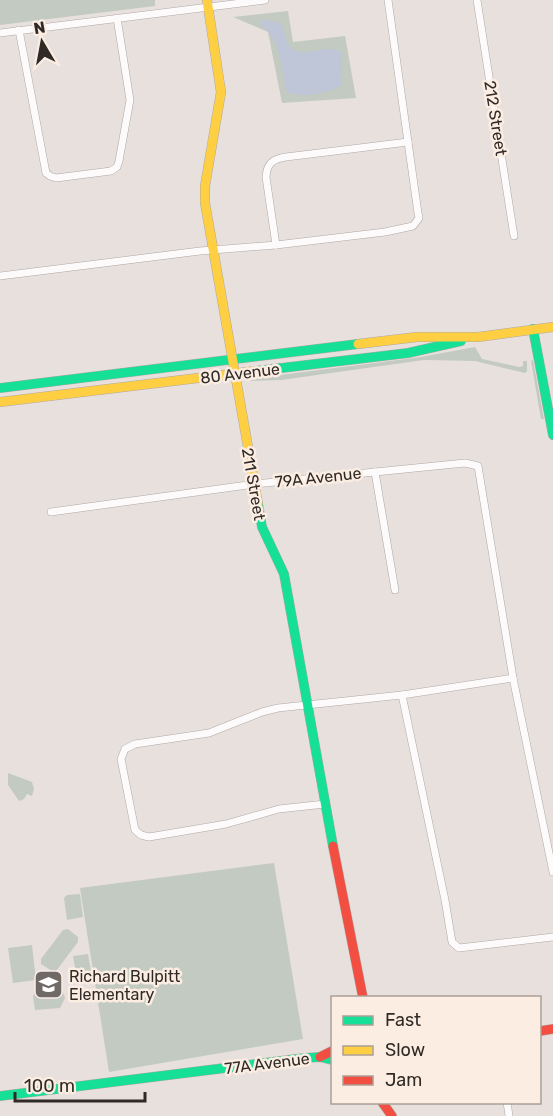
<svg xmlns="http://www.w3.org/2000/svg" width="553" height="1116" font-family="Rubik,sans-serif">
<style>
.green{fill:#c2cac2}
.water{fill:#bec6d7}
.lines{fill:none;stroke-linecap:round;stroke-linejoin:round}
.street-casing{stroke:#afa8a5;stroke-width:8}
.fast-casing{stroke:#afa8a5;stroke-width:10}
.slow-casing{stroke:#afa8a5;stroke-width:10}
.jam-casing{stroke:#afa8a5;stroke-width:10}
.street{stroke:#fcfafa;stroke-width:7}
.fast{stroke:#16e098;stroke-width:9}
.slow{stroke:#ffcf43;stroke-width:9}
.jam{stroke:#f24e42;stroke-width:9}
.labels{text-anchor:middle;stroke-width:5;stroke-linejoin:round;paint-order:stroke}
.street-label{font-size:16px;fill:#2f2a26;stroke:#fcede3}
.poi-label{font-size:16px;fill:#2f2a26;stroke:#fcede3;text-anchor:start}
</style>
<rect width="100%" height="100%" fill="#e8e0dc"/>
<!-- green -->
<g class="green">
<polygon points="0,0 155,0 155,6 0,25"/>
<polygon points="288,11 293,42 345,36 356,98 282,103 268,32 233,17"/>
<polygon points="475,347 482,359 519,367 523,366 523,361 527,361 527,371 525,373 475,361 424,360 281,380 249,381 257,378 421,357"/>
<polygon points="533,360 544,419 541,419 531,361"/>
<polygon points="8,773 32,782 34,789 32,796 27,794 24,799 19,801 8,785"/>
<polygon points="274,863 303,1039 109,1072 80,888"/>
<polygon points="80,894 83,917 67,920 64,898 67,895"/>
<polygon points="68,929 78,937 78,942 56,971 52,971 41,964 41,959 63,930"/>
<polygon points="32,945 36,980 13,983 8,948"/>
<polygon points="88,954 92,977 77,979 73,956"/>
<polygon points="60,985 65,998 60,1008 35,1010 33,996 38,987"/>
</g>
<!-- water -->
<path class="water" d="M 262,19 C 267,21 277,21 281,24 C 286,31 283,44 294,50 C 310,58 328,42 342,53 L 341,85 C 328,94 302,98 287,92 C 280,65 283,43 260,24 Z"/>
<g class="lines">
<defs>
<g id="street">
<polyline points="477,0 514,236"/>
<polyline points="19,30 46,173 50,176 56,178 111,171 117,167 119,161 130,100 117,18"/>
<polyline points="0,33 265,0"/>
<path d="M 276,245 L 266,177 C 267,163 273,159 286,157 L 408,142"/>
<polyline points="0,276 200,251 276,245 385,232 413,226 419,218 418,213 388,0"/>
<polyline points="375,472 395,590"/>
<polyline points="51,512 255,484 465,463 478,466 513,678 553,872"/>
<polyline points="402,695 445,900 452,942 459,948 553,937"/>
<polyline points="325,804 279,809 226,824 149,837 141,835 135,830 121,759 125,749 135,744 209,733 262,712 278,708 402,695 513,678"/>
<polyline points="507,1102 509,1116"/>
</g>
<g id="fast">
<polyline points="533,329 553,435"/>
<polyline points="256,371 408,353 461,341"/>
<polyline points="0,388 358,344"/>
<polyline points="258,504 262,527 284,574 333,846"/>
<polyline points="0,1096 305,1058 320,1057 332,1060"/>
</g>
<g id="slow">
<polyline points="207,0 221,92 205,186 205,203 258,504"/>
<polyline points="358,344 417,337 478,337 553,327"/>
<polyline points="0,402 256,371"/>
</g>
<g id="jam">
<polyline points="333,846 363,998"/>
<polyline points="540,1031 553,1029"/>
<polyline points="320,1057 332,1051"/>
<polyline points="382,1102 392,1116"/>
</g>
</defs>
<!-- street casing -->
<use href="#street" class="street-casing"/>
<!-- fast casing -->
<use href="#fast" class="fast-casing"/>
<!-- slow casing -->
<use href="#slow" class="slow-casing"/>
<!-- jam casing -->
<use href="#jam" class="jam-casing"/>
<!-- street -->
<use href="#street" class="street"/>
<!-- fast -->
<use href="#fast" class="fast"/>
<!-- slow -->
<use href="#slow" class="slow"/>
<!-- jam -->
<use href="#jam" class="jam"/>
</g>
<!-- icons -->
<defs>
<symbol id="school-square" viewBox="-11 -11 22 22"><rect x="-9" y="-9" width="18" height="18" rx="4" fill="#706a66" stroke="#fcede3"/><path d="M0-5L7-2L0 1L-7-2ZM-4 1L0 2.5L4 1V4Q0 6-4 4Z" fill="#fff"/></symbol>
</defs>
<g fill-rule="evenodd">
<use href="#school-square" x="32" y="968" width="33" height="33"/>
</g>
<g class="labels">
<!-- street labels -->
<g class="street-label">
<text transform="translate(496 118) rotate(81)" y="6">212 Street</text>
<text transform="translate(240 373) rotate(-7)" y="6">80 Avenue</text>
<text transform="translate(318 477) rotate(-6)" y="6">79A Avenue</text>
<text transform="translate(254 484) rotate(80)" y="6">211 Street</text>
<text transform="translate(267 1063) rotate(-7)" y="6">77A Avenue</text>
</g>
<!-- poi labels -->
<g class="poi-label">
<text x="69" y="982">Richard Bulpitt<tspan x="69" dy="18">Elementary</tspan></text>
</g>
</g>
<!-- legend -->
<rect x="331" y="996" width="210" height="108" fill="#fcede3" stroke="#aa9f97" stroke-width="1.5"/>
<rect x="343" y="1016" width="30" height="9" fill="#16e098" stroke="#aa9f97" stroke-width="1.5"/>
<text x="385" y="1026" font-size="18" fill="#2f2a26">Fast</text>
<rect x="343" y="1046" width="30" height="9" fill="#ffcf43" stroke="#aa9f97" stroke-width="1.5"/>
<text x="385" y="1056" font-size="18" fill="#2f2a26">Slow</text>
<rect x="343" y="1076" width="30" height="9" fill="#f24e42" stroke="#aa9f97" stroke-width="1.5"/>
<text x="385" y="1086" font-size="18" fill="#2f2a26">Jam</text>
<!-- north arrow -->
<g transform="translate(42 42) rotate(350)" stroke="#fcede3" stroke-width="4.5" paint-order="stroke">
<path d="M0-4.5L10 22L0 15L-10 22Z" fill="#2f2a26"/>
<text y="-9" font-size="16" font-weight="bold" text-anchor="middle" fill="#2f2a26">N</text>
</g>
<!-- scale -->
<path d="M15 1092v9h130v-9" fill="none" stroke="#2f2a26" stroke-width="3"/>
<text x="24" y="1092" font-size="18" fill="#2f2a26" stroke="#fcede3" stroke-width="4.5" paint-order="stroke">100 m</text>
</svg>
